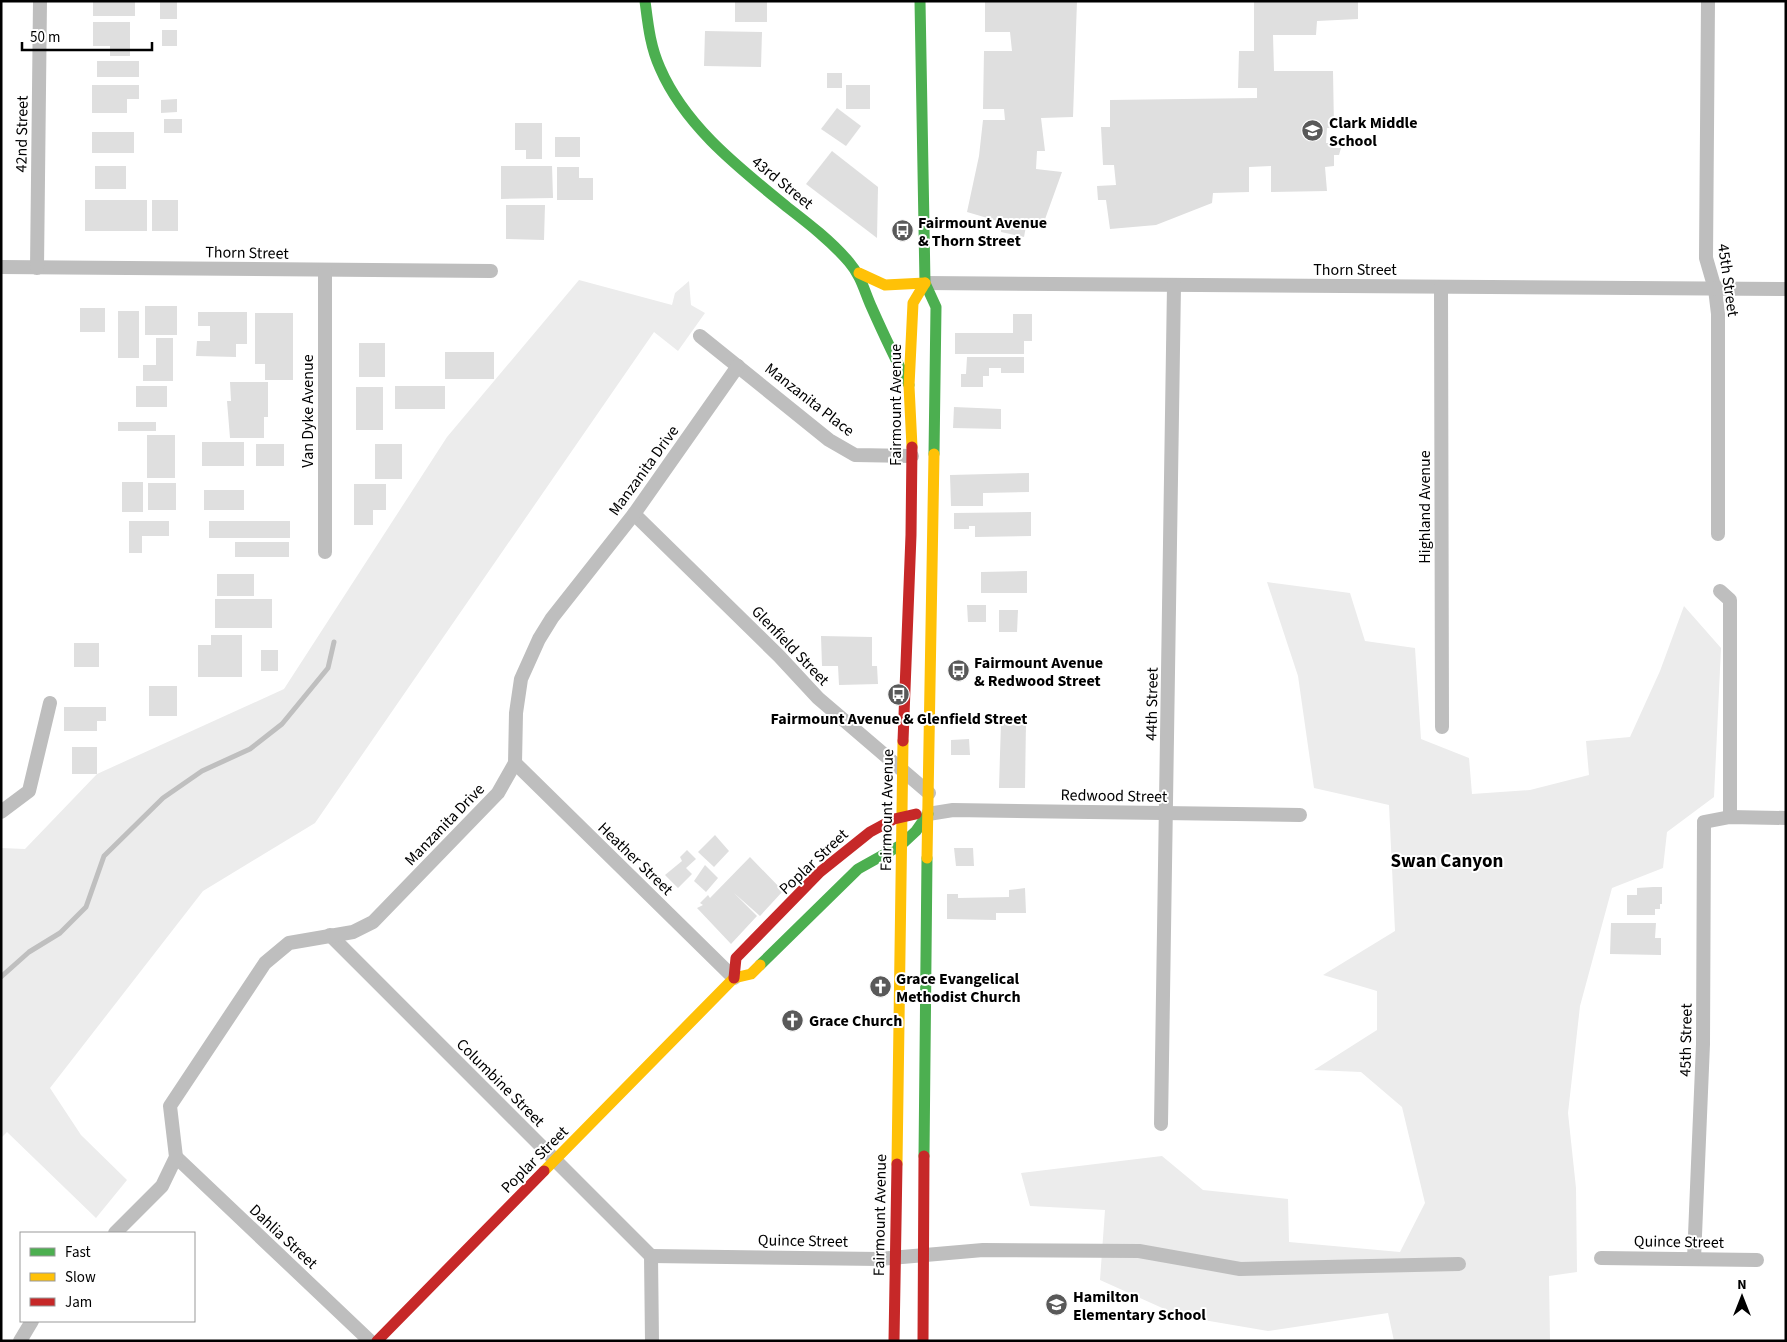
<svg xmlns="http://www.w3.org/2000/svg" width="1787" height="1342" font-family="'Source Sans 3',sans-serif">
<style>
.green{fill:#ececec}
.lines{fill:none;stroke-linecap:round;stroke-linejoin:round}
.stream{stroke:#bfbfbf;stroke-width:5}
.building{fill:#dfdfdf}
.street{stroke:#bebebe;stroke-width:14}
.fast{stroke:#4caf50;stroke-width:11}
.slow{stroke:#ffc107;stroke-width:11}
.jam{stroke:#c62828;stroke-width:11}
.labels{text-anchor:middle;stroke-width:4;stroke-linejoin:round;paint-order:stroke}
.poi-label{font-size:16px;font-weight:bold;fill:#000;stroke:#fff;text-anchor:start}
.street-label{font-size:16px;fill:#000;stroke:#fff}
.quarter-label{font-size:19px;font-weight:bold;fill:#000;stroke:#fff}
</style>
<rect width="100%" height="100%" fill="#fff"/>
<!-- green -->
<g class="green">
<polygon points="579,280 672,305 675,293 689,281 691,305 705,313 678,351 654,332 315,823 203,891 50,1088 81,1135 127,1180 96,1218 7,1132 1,1138 1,848 25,849 97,774 284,689 447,437"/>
<polygon points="1267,582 1350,593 1365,641 1415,648 1421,739 1469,758 1472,794 1530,790 1589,775 1586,741 1630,737 1660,671 1684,606 1721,648 1714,797 1667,832 1663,868 1612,888 1580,1006 1568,1113 1576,1188 1577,1272 1549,1276 1550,1341 1394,1341 1388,1313 1268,1331 1180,1316 1100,1280 1105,1210 1030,1206 1021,1173 1162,1156 1203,1190 1288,1199 1289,1242 1400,1252 1425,1203 1402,1107 1361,1072 1314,1070 1377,1030 1377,991 1323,975 1395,931 1389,805 1314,788 1298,676"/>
</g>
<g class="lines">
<!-- stream -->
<polyline class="stream" points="1,977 29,952 60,933 86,907 104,856 163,798 202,771 250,749 282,724 328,668 334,642"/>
</g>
<!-- building -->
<g class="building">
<rect x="93" y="1" width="42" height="15"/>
<rect x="160" y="1" width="17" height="18"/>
<rect x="735" y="1" width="32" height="21"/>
<polygon points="985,1 1077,1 1073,117 1041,118 1045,151 1037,151 1036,169 1062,172 1044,222 1027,221 1024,237 1001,232 1001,222 967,212 979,156 983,120 1005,120 1004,109 983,109 984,51 1012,51 1010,32 985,32"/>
<polygon points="1254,1 1358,1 1358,19 1317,21 1316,35 1273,35 1274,71 1333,71 1334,128 1327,128 1326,143 1333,143 1333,148 1341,148 1339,155 1334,155 1334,166 1325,167 1327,191 1271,192 1271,166 1249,167 1249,192 1213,193 1212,203 1156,225 1110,229 1106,200 1098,200 1097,186 1116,185 1114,165 1103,165 1101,127 1110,127 1110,100 1257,98 1257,88 1238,88 1239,51 1254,51"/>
<polygon points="93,22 130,22 130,56 110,56 110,46 93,46"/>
<rect x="162" y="30" width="15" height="16"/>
<polygon points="705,31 762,32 761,67 704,66"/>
<rect x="97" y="61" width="42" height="16"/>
<rect x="827" y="73" width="15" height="15"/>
<polygon points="92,85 139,85 139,99 127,99 127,113 92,113"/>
<rect x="846" y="85" width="24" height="24"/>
<polygon points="177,99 177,112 161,113 161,100"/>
<polygon points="837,108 861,126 846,146 821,129"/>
<rect x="164" y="119" width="18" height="14"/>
<polygon points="515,123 542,123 542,159 526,159 526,150 515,150"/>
<rect x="92" y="132" width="42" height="21"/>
<rect x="555" y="137" width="25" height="20"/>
<polygon points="832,151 878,187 877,238 806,184"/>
<rect x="95" y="166" width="31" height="23"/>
<polygon points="501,166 552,166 553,198 501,199"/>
<polygon points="557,167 579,167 579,178 593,178 593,200 557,200"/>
<rect x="85" y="200" width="62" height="31"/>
<rect x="152" y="200" width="26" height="31"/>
<polygon points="506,205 545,205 544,240 506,239"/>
<rect x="145" y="306" width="32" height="29"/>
<rect x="80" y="308" width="25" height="24"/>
<rect x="118" y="311" width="21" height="47"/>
<polygon points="198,312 247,312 247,344 236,344 236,357 196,356 197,341 210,341 210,326 198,326"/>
<polygon points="255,313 293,313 293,380 265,380 265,364 255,364"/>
<polygon points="1013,314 1032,314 1032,341 1024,341 1024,354 955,354 955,333 1013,333"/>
<polygon points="156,338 173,338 173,381 143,381 143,365 156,365"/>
<rect x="359" y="343" width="26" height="34"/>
<rect x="445" y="352" width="49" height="27"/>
<polygon points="967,357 1024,357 1024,373 1001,373 1001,368 989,368 989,376 983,376 983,387 961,387 961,374 966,374"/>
<polygon points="230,382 268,382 268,417 264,417 264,438 230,438 227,401 231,401"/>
<rect x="136" y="386" width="31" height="21"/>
<rect x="395" y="386" width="50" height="23"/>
<rect x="356" y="387" width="27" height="43"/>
<polygon points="954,407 1001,409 1001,429 953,428"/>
<rect x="118" y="422" width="38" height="9"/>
<rect x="147" y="435" width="28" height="43"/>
<rect x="202" y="442" width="42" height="24"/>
<rect x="256" y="444" width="28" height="22"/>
<rect x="375" y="444" width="27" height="35"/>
<polygon points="1029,473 1029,492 983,493 983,506 951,506 950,475"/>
<rect x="122" y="482" width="21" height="30"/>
<rect x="148" y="483" width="28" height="27"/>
<polygon points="354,484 386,484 386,510 373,510 373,525 354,525"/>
<rect x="204" y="490" width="40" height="20"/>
<polygon points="1031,512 1031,536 975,537 975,526 969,526 969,529 954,529 954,513"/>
<polygon points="129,521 169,521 169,536 142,536 142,553 129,553"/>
<rect x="209" y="521" width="81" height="17"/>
<rect x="235" y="542" width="54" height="15"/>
<polygon points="1027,571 1027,593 981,593 981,572"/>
<rect x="217" y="574" width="37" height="22"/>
<rect x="215" y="599" width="57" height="29"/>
<polygon points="967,605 986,605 986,622 968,622"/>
<polygon points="999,610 1018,610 1017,632 999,632"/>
<polygon points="211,635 242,635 242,677 198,677 198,645 211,645"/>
<polygon points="821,636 872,637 872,666 877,666 878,684 839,685 838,666 822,666"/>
<rect x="74" y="643" width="25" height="24"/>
<rect x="261" y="650" width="17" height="21"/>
<rect x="149" y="686" width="28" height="30"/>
<polygon points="64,707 106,707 106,721 97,721 97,731 64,731"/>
<polygon points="1001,722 1026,722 1025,788 999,788"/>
<polygon points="969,739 970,755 951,755 951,740"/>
<rect x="72" y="747" width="25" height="27"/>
<polygon points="715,835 729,851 714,867 698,852"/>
<polygon points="954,848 973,848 974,866 956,866"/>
<polygon points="687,850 696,859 686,868 692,874 678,888 665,875 682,861 680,857"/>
<polygon points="750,857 783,891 760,916 734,893 757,916 731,944 697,908 703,905 700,903 708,895 710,898"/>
<polygon points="705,865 718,878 706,892 694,881"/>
<polygon points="1653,887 1662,887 1662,904 1660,904 1660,909 1655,909 1655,915 1627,915 1627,895 1637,895 1637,888"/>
<polygon points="1025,888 1026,913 996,913 996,920 947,919 947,894 958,894 958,898 1009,897 1009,890"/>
<polygon points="1611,923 1656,923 1655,938 1661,938 1661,955 1610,954"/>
</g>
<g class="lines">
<!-- street -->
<g class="street">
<polyline points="1708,1 1706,258 1715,289 1718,314 1718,534"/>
<polyline points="1,267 491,271"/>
<polyline points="37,268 40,1"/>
<polyline points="325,270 325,552"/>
<polyline points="925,283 1786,289"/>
<polyline points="1441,287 1442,727"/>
<polyline points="700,336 829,440 855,455 912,456"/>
<polyline points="634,514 779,656 818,698 929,793"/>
<polyline points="1720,591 1730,600 1730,817"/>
<polyline points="515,763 734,978"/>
<polyline points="1,812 29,791 50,703"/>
<polyline points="928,814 953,810 1300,815"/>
<polyline points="330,935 651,1256 652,1341"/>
<polyline points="1161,1124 1174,285"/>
<polyline points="176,1157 370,1341"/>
<polyline points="115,1233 162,1186 176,1157 170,1106 265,963 289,943 353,932 373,922 498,793 515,763 516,713 521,679 539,639 552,618 634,514 738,366"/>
<polyline points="651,1256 879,1259 983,1250 1139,1251 1240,1269 1459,1264"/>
<polyline points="1601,1258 1757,1260"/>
<polyline points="1694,1259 1703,1044 1704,822 1730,817 1786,818"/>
<polyline points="20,1341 32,1321"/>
</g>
<!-- fast -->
<g class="fast">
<path d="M 645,1 C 648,24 650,46 660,68 C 685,126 738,167 787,207 C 809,224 831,241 849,262 C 861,276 864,290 871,306 C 883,333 895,359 909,385"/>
<polyline points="920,1 925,283 936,307 934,454"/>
<polyline points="760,965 858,869 901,845 916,831 928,814"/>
<polyline points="924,1156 927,858"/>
</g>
<!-- slow -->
<g class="slow">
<polyline points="859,273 885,285 925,283"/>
<polyline points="912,447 909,386 913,303 925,283"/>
<polyline points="927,858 934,454"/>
<polyline points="897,1164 903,741"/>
<polyline points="544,1171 734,978 751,974 760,965"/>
</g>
<!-- jam -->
<g class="jam">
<polyline points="903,741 911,535 912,447"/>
<polyline points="734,978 736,958 820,872 870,832 894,819 916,814"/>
<polyline points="377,1341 544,1171"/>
<polyline points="894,1341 897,1164"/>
<polyline points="923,1341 924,1156"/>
</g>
</g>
<!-- icons -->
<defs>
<symbol id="school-disc" viewBox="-11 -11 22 22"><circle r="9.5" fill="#595959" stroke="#fff"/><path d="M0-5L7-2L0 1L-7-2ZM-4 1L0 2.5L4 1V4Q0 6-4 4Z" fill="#fff"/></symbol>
<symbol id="bus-disc" viewBox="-11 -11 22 22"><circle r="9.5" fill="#595959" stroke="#fff"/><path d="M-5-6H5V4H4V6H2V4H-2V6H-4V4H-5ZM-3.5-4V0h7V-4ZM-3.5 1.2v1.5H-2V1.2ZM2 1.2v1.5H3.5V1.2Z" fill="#fff"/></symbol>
<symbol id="church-disc" viewBox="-11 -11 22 22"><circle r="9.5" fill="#595959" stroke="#fff"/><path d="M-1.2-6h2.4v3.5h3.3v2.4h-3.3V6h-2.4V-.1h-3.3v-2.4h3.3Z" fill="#fff"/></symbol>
</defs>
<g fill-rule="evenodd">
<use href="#school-disc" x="1300" y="118" width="25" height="25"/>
<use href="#bus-disc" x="890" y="218" width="25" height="25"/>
<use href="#bus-disc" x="946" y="658" width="25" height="25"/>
<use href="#bus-disc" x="886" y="682" width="25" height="25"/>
<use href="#church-disc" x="868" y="974" width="25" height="25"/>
<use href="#church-disc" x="780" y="1008" width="25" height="25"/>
<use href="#school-disc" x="1044" y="1292" width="25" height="25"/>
</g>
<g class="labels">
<!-- poi labels -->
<g class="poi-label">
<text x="1329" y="128">Clark Middle<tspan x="1329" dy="18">School</tspan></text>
<text x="918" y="228">Fairmount Avenue<tspan x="918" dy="18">&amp; Thorn Street</tspan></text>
<text x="974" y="668">Fairmount Avenue<tspan x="974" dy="18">&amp; Redwood Street</tspan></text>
<text x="899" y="724" text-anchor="middle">Fairmount Avenue &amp; Glenfield Street</text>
<text x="896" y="984">Grace Evangelical<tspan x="896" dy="18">Methodist Church</tspan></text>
<text x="809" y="1026">Grace Church</text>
<text x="1073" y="1302">Hamilton<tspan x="1073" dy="18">Elementary School</tspan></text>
</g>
<!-- street labels -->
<g class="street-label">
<text transform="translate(21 134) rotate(-89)" y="6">42nd Street</text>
<text transform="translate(783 182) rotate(39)" y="6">43rd Street</text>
<text transform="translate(247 252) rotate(1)" y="6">Thorn Street</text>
<text x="1355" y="275">Thorn Street</text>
<text transform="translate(1729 280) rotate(82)" y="6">45th Street</text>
<text transform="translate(810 399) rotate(38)" y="6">Manzanita Place</text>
<text transform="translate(895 405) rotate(-90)" y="6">Fairmount Avenue</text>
<text transform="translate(307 411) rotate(-90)" y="6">Van Dyke Avenue</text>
<text transform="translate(643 470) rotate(-54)" y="6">Manzanita Drive</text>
<text transform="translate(1424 507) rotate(-90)" y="6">Highland Avenue</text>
<text transform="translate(791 645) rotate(46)" y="6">Glenfield Street</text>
<text transform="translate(1151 704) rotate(-89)" y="6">44th Street</text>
<text transform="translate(1114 795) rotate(1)" y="6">Redwood Street</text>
<text transform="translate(886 810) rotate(-89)" y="6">Fairmount Avenue</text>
<text transform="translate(444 824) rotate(-46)" y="6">Manzanita Drive</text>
<text transform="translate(636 858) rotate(44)" y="6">Heather Street</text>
<text transform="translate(813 861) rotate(-43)" y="6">Poplar Street</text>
<text transform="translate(1685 1040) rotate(-89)" y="6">45th Street</text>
<text transform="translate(501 1082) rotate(45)" y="6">Columbine Street</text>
<text transform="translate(534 1159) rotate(-45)" y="6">Poplar Street</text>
<text transform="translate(879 1215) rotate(-89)" y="6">Fairmount Avenue</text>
<text transform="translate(284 1236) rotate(43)" y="6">Dahlia Street</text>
<text transform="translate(803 1240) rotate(1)" y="6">Quince Street</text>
<text transform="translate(1679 1241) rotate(1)" y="6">Quince Street</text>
</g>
<!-- quarter labels -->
<g class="quarter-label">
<text x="1447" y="867">Swan Canyon</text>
</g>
</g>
<!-- border -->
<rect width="1787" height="1342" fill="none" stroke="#000000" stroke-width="5"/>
<!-- legend -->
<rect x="20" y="1232" width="175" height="90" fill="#ffffff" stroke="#999999"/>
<rect x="30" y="1248" width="25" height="8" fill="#4caf50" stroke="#999999"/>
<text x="65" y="1257" font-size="15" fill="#000000">Fast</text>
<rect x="30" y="1273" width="25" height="8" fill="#ffc107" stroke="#999999"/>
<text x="65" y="1282" font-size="15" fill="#000000">Slow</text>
<rect x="30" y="1298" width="25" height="8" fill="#c62828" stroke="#999999"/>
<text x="65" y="1307" font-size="15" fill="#000000">Jam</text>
<!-- north arrow -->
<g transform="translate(1742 1297)" stroke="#ffffff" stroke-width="4" paint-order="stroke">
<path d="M0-4L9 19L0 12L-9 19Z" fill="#000000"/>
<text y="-8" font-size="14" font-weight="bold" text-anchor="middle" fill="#000000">N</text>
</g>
<!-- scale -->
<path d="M22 42v8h130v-8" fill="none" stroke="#000000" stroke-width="2.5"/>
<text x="30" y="42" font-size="15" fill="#000000" stroke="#ffffff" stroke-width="4" paint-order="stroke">50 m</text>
</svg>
